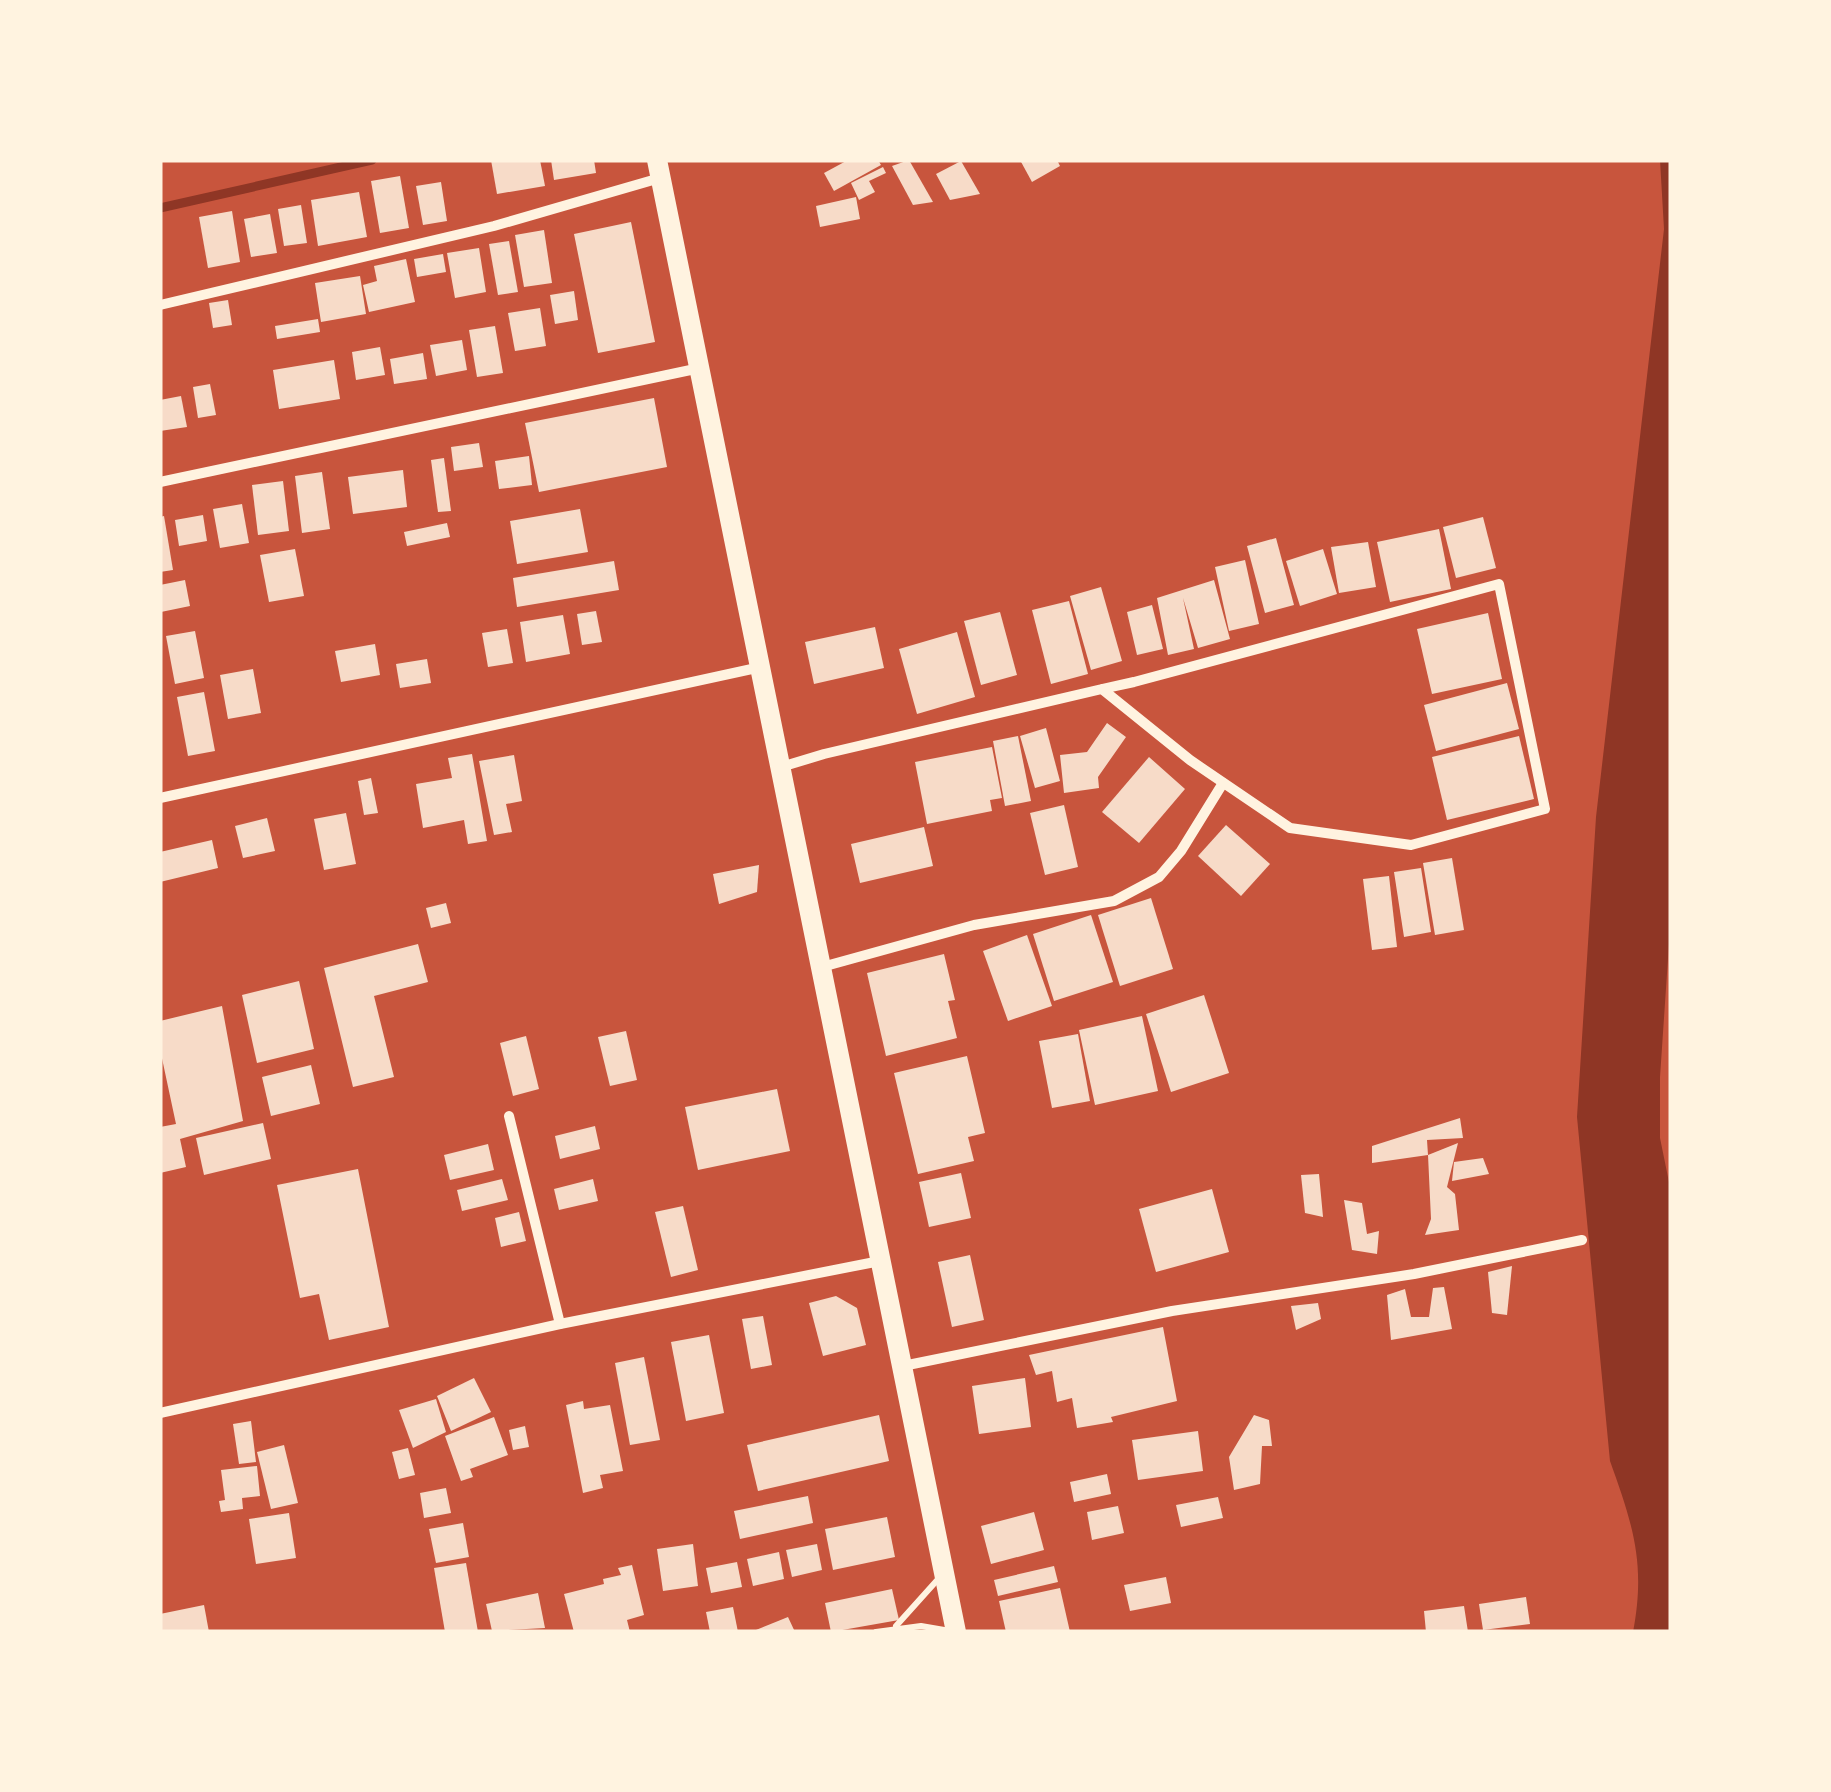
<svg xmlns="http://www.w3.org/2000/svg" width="1831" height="1792" font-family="'Fira Sans',sans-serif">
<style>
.water{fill:#8f3625}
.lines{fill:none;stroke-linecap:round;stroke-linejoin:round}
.stream{stroke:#8f3625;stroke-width:9}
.building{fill:#f7dbc8}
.service{stroke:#fff3e0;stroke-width:6}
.minor{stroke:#fff3e0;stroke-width:10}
.trunk{stroke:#fff3e0;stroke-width:20}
</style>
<rect width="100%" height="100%" fill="#c8553d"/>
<!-- water -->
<path class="water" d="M 1660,160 L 1671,160 L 1671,773 L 1669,944 L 1660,1077 L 1660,1138 L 1671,1192 L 1671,1632 L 1633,1632 C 1646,1564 1633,1525 1610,1461 L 1577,1117 L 1596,817 L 1664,229 Z"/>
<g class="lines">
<!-- stream -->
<polyline class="stream" points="160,208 372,160"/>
</g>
<!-- building -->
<g class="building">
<polygon points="491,160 540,160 545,186 497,194"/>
<polygon points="551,160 594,160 596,173 554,180"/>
<polygon points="848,160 878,160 881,165 834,191 824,173"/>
<polygon points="909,160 933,202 913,205 892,166"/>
<polygon points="1020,160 1057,160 1060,166 1032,182"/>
<polygon points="961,161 980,194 950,200 936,174"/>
<polygon points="883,167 886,173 869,181 875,192 859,200 851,183"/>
<polygon points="400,176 409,228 380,233 371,181"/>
<polygon points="441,182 447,221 423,225 416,186"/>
<polygon points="359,192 367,237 318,246 311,200"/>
<polygon points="856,197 860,219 820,227 816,206"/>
<polygon points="301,205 307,243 284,246 278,209"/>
<polygon points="232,211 240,262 208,268 199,217"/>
<polygon points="270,214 277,253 251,257 244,219"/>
<polygon points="631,222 655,342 598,353 574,234"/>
<polygon points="544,230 552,283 524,287 515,235"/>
<polygon points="509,241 518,292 498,295 489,244"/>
<polygon points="479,248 486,292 455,298 447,253"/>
<polygon points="443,254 446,272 417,277 414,259"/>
<polygon points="406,259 415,302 369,312 363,285 377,281 374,266"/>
<polygon points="360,276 366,314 321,322 315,283"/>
<polygon points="574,291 578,320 555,324 550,295"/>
<polygon points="228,300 232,325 213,328 209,303"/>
<polygon points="540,308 546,346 515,351 508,313"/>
<polygon points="318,319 320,332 277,339 275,326"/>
<polygon points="495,326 503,373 477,377 469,330"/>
<polygon points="462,340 467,370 436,376 430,345"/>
<polygon points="380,347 385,375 356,380 352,352"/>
<polygon points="423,353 427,379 394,384 390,359"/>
<polygon points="334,360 340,399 279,409 273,370"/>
<polygon points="210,384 216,415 198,418 193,387"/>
<polygon points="181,396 187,427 160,431 160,400"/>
<polygon points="654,398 667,467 539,492 525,423"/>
<polygon points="479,443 483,467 454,471 451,447"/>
<polygon points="529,456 532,485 499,489 495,461"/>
<polygon points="444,458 451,511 438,512 431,460"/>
<polygon points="403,470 407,507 353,514 348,477"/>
<polygon points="322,472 330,529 302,533 295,476"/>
<polygon points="283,481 289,531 258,535 252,485"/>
<polygon points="242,504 249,543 220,548 213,509"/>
<polygon points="580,509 588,552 517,564 510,521"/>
<polygon points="203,515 207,541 179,546 175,520"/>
<polygon points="164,516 173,570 160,572 160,517"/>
<polygon points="1483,517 1496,568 1456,578 1443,527"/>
<polygon points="447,523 450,537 407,546 404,532"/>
<polygon points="1439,529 1451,589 1390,602 1377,542"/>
<polygon points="1276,538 1294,605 1265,613 1247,546"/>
<polygon points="1368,542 1376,587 1339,593 1331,547"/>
<polygon points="295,549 304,596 269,602 260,555"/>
<polygon points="1323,549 1337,594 1300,606 1286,561"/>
<polygon points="1245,560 1259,624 1229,631 1215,567"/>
<polygon points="614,561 619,590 517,607 513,578"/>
<polygon points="185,580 190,606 161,612 160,585"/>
<polygon points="1214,580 1230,639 1198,648 1183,598 1194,649 1168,655 1157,598"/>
<polygon points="1101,587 1122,661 1091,670 1070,596"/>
<polygon points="1069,601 1088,674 1051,684 1032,610"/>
<polygon points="1152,605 1163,649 1137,655 1127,612"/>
<polygon points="596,611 602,642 582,645 577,614"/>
<polygon points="1000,612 1017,675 981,685 964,621"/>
<polygon points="1488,613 1502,679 1432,694 1417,629"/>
<polygon points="563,615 570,654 526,662 520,622"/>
<polygon points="875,627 884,668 814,684 805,642"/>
<polygon points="507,629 513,663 488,667 482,633"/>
<polygon points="195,631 204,678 175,684 166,636"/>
<polygon points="957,632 975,697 917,714 899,649"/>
<polygon points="375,644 380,675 341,682 335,651"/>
<polygon points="427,659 431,683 400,688 396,664"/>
<polygon points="253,669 261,713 228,719 220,675"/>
<polygon points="1507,683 1519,729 1436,751 1424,705"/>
<polygon points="204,692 215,751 188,756 177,697"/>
<polygon points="1107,723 1126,737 1098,777 1099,788 1064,793 1060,755 1087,752"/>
<polygon points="1046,728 1060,781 1035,788 1020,736"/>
<polygon points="1018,736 1031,801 1005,806 993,741"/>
<polygon points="1519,736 1534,799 1447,820 1432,757"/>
<polygon points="992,747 1002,798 990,800 992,811 927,824 915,762"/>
<polygon points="472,754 487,841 468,844 464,820 423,828 416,784 452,778 448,758"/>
<polygon points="514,755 522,801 506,804 512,832 494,835 479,761"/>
<polygon points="1149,757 1185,789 1139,843 1102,812"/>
<polygon points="371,778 378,813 364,815 358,781"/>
<polygon points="1064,805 1078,867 1045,875 1030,813"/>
<polygon points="346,813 356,864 324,870 314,819"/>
<polygon points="267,818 275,851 243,858 235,826"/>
<polygon points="1226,825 1270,864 1241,896 1198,856"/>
<polygon points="924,827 933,866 860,883 851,844"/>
<polygon points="212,840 218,868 160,882 160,852"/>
<polygon points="1452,858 1464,930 1435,935 1423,863"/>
<polygon points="759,865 757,892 719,904 713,874"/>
<polygon points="1421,868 1431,932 1404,937 1394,872"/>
<polygon points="1389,876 1397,947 1372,950 1363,879"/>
<polygon points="1151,898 1173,969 1120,986 1098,915"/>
<polygon points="446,903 451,923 431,928 426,908"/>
<polygon points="1091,915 1113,982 1054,1001 1033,934"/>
<polygon points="1027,935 1052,1006 1008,1021 983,951"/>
<polygon points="418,944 428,982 374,996 394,1077 353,1087 324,968"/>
<polygon points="944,954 955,1000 948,1001 957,1038 886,1056 867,973"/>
<polygon points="299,981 314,1049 257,1063 242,995"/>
<polygon points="1204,995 1229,1073 1171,1092 1146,1014"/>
<polygon points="222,1006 243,1121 180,1139 186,1167 160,1173 160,1127 176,1124 160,1049 160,1021"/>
<polygon points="1142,1016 1158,1091 1095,1105 1079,1030"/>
<polygon points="626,1031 637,1080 610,1086 598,1037"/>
<polygon points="1078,1034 1090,1101 1052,1108 1039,1041"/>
<polygon points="526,1036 539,1089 513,1096 500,1043"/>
<polygon points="967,1056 985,1133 968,1137 974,1161 918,1174 894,1073"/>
<polygon points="311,1065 320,1104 271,1116 262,1077"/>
<polygon points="777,1089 790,1151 698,1170 685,1107"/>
<polygon points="1460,1118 1463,1138 1427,1140 1428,1155 1372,1163 1372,1146"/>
<polygon points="263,1123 271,1159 204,1175 196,1138"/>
<polygon points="595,1126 600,1149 560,1159 555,1136"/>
<polygon points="1458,1143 1447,1187 1455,1194 1459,1230 1425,1235 1431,1219 1428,1155"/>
<polygon points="488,1144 494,1170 450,1180 444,1155"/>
<polygon points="1483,1158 1489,1174 1452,1181 1454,1162"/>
<polygon points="358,1169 389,1327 329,1340 319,1294 300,1298 277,1185"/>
<polygon points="961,1173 971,1218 929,1227 919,1182"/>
<polygon points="1319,1174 1323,1217 1305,1213 1301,1175"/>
<polygon points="502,1179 508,1200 462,1211 457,1190"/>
<polygon points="593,1179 598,1201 559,1210 554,1189"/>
<polygon points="1212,1189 1229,1252 1156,1272 1139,1209"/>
<polygon points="1344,1200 1362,1203 1367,1234 1379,1231 1377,1254 1352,1250"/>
<polygon points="683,1206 698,1270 671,1277 655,1212"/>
<polygon points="519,1212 526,1241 501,1247 495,1218"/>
<polygon points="970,1255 984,1320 952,1327 938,1262"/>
<polygon points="1512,1266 1507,1315 1492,1313 1488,1272"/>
<polygon points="1444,1287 1452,1329 1391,1340 1387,1295 1405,1289 1411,1317 1429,1317 1433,1288"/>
<polygon points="836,1296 857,1308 866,1345 823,1356 809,1303"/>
<polygon points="1318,1303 1321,1319 1296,1330 1291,1306"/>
<polygon points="763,1316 772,1365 751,1369 742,1319"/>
<polygon points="1163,1327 1177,1401 1111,1417 1113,1422 1077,1428 1072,1398 1057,1402 1052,1371 1036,1375 1029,1355"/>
<polygon points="709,1335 724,1413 686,1421 671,1342"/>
<polygon points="644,1357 660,1440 630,1445 615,1363"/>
<polygon points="474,1378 491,1412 451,1431 437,1396"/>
<polygon points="1025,1378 1031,1427 979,1434 972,1386"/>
<polygon points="436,1399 446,1432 413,1448 399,1410"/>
<polygon points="583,1401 584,1409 610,1405 623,1471 600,1475 603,1488 583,1493 566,1405"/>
<polygon points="879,1415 889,1461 758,1491 747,1445"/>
<polygon points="1254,1415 1269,1420 1272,1446 1262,1446 1260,1484 1234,1490 1229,1457"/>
<polygon points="494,1417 508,1455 470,1469 473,1477 461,1481 445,1436"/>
<polygon points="251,1421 256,1462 239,1464 233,1424"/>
<polygon points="525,1426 529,1447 513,1450 509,1430"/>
<polygon points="1198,1431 1203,1471 1138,1480 1132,1440"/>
<polygon points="284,1445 298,1503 271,1509 257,1452"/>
<polygon points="408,1448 415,1475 399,1479 392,1452"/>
<polygon points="257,1466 260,1496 242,1498 243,1509 221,1512 219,1501 225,1500 221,1470"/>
<polygon points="1107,1474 1111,1494 1074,1502 1070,1482"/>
<polygon points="446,1488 451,1513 424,1518 420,1493"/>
<polygon points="808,1496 813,1523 740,1539 734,1511"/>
<polygon points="1218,1497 1223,1518 1181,1527 1176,1505"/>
<polygon points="1118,1506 1124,1533 1092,1540 1087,1512"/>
<polygon points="1034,1512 1044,1550 991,1564 981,1526"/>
<polygon points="289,1513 296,1558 256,1564 249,1519"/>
<polygon points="887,1517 895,1557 833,1570 825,1529"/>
<polygon points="463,1523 469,1557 436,1563 429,1529"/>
<polygon points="693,1544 698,1586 663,1591 657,1549"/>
<polygon points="817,1544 822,1570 792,1577 786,1550"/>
<polygon points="779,1552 784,1579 753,1586 747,1559"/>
<polygon points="737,1562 742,1587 711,1593 706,1568"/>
<polygon points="466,1563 478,1632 445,1632 434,1568"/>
<polygon points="632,1565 644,1615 627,1620 630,1632 574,1632 564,1594 604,1584 603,1579 621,1575 618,1568"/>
<polygon points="1054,1566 1058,1582 998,1596 994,1580"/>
<polygon points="1166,1577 1171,1603 1130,1611 1124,1585"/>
<polygon points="1060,1588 1070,1632 1006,1632 999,1601"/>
<polygon points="892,1589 899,1620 831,1632 825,1603"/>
<polygon points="538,1593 545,1628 492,1631 486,1604"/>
<polygon points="1526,1597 1530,1624 1483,1630 1479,1604"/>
<polygon points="204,1605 209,1632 160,1632 160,1614"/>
<polygon points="1464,1606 1468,1632 1426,1632 1424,1611"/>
<polygon points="733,1607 738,1632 710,1632 706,1612"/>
<polygon points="788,1617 795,1632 751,1632"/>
</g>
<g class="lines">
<!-- service -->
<g class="service">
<polyline points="896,1626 940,1577"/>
<polyline points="876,1632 921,1626 950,1631"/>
</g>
<!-- minor -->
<g class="minor">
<polyline points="160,305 494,226 660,178"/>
<polyline points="160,482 700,368"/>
<polyline points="781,767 824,754 1102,689 1134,682 1499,584 1545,809 1411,845 1290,828 1190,760 1102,689"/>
<polyline points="160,798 761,667"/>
<polyline points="822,967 974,925 1114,901 1159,877 1181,851 1223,783"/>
<polyline points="509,1116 560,1324"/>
<polyline points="903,1366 1172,1311 1414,1274 1582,1240"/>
<polyline points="160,1413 560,1324 880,1261"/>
</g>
<!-- trunk -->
<polyline class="trunk" points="657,160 956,1632"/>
</g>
<!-- border -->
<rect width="1831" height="1792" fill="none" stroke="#fff3e0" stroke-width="325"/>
</svg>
